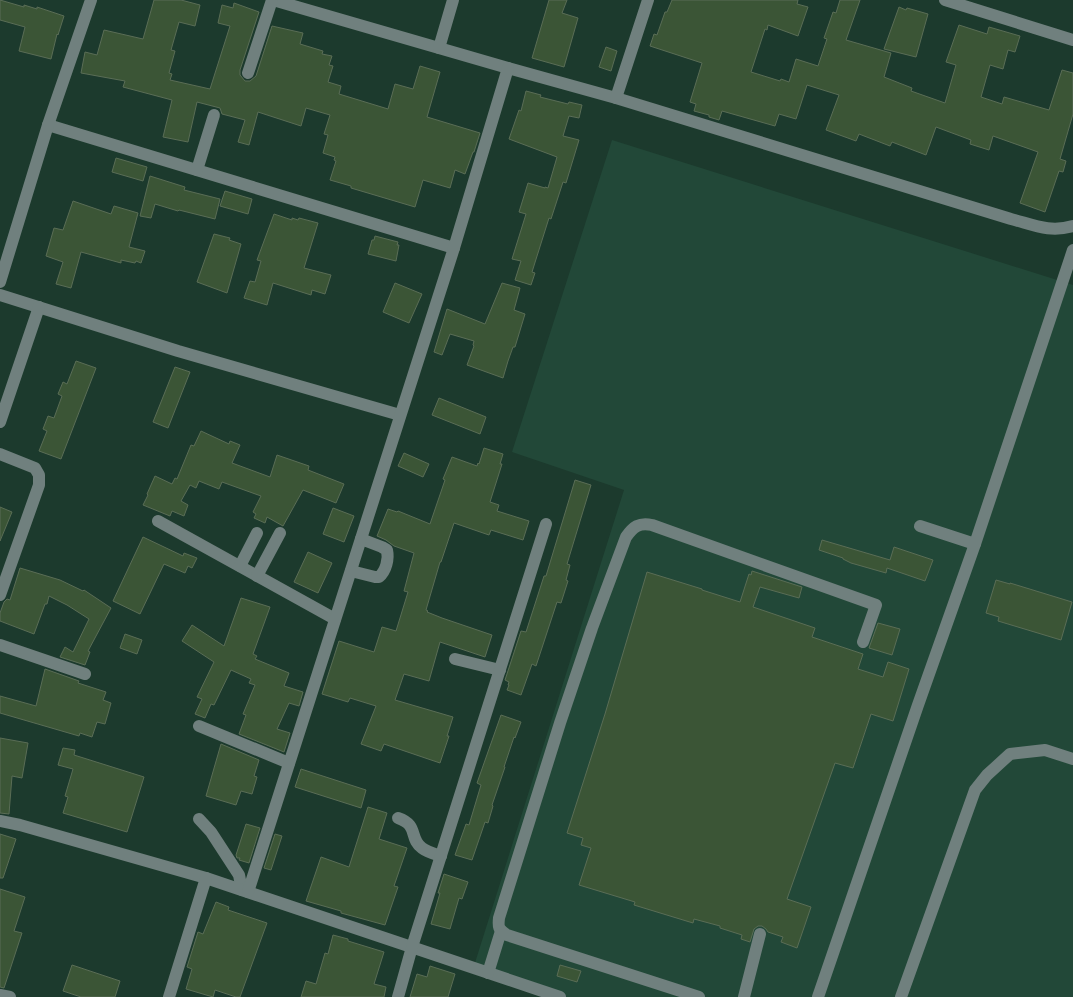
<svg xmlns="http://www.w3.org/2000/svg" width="1073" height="997" font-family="Poppins,sans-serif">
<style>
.built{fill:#224838}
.building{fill:#3b5536;stroke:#5a6d56}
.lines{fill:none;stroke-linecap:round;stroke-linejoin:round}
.minor{stroke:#70807e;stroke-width:12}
</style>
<rect width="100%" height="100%" fill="#1c3a2d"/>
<!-- built -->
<polygon class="built" points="612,140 1073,285 1073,997 560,997 474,966 624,490 512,452"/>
<!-- building -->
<g class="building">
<polygon points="0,0 24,7 24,5 37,9 37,7 64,16 58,35 57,34 51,59 19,51 25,27 0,20"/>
<polygon points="154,0 181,0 200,5 195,26 179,22 171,50 175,51 169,73 172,74 170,80 210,89 230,26 218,23 222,5 233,8 234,3 259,12 240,70 240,75 245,81 250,81 256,76 272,26 303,33 300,44 323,51 322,54 332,56 329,65 333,66 328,82 341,86 339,94 388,109 395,84 413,89 420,66 440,72 427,117 480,133 474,152 473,152 465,174 455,170 450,188 423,180 415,207 351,188 351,186 330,180 336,161 334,160 335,157 323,153 328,135 324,134 330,115 306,108 301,126 258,112 249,145 238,142 245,120 222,114 220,108 197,102 188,142 163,137 172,100 123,87 125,81 81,73 85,52 97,55 104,30 143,39"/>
<polygon points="549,0 567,0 562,13 578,18 564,67 532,58"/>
<polygon points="672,0 798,0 797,4 808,7 798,36 768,25 767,30 765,29 751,72 780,81 781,79 789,82 796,59 818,66 827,39 824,38 833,12 836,13 840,0 860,0 846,40 891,53 884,77 912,88 911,91 945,103 956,65 946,62 959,25 987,34 989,27 1020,36 1015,52 1008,50 1003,69 990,65 981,97 1002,104 1004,97 1049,110 1062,70 1073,73 1073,114 1060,159 1066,161 1063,172 1059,171 1045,212 1020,203 1038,152 993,136 989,150 970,144 971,140 936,127 926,155 892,142 890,146 859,134 856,141 826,130 839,95 807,85 796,119 779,114 775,126 722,111 719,120 709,117 709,115 694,111 696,104 690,102 702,63 650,46 654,34 657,35 665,12 667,12"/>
<polygon points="899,7 906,10 907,8 928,14 916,57 884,49"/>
<polygon points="606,47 617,51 611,71 599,67"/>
<polygon points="526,91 541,95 540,97 568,104 569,102 582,105 579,118 569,116 563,136 579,140 566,183 563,182 551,219 549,218 532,272 535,273 531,285 515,280 521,261 512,259 526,214 519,212 528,183 545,188 545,187 548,188 557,157 509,139 519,110 521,111"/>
<polygon points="116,158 147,167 143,181 112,172"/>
<polygon points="150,176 185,187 184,190 220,199 215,219 179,210 178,211 155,204 151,218 140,216"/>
<polygon points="225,191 252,199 248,214 220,206"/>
<polygon points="73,201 111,214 114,206 138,213 129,247 145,251 141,263 136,261 135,263 121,260 121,263 81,252 71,288 56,284 63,262 46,256 54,228 63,230"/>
<polygon points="274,214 292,220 292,218 298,220 299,218 318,223 304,268 331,275 325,294 312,290 311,295 273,283 267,305 244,298 250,281 255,282 261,261 257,260"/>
<polygon points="214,234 230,238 229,240 241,244 227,293 197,282"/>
<polygon points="375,236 398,242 397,245 399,245 396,261 368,254 372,240 374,240"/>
<polygon points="395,283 422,294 409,323 383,312"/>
<polygon points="502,283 520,288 514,310 525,314 515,347 513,347 508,361 503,378 467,365 474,346 473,345 474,341 450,334 442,355 434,352 447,309 485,324"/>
<polygon points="76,361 96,368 61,459 39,451 47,431 43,429 48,416 54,418 62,396 58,394 63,382 67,384"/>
<polygon points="175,367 190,372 168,428 153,422"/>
<polygon points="439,398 486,417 480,434 432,415"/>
<polygon points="201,431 229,444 230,441 240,445 232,463 270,477 277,455 309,466 308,470 344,484 336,503 303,490 283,526 267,517 265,523 254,518 256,514 253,512 261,496 222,482 219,489 199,481 196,488 190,485 181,501 188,505 184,516 172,511 170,516 143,505 148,495 147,494 155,476 172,484 175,478 177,479 191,445 194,446"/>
<polygon points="484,448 503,454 500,464 502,464 490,502 499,505 497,511 529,521 523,540 491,530 489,535 454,523 441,562 440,562 426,610 428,611 427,612 442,618 492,635 485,657 440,642 429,681 404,674 395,700 453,717 447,736 449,736 440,763 384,744 381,751 361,744 376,706 350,698 348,702 322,694 339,641 374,652 382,627 396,631 408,592 404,591 414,553 394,546 386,540 377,536 388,509 397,512 398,511 430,524 445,480 443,479 452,457 477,466 478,463 479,464"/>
<polygon points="404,453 429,464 423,477 398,466"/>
<polygon points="575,480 591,485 567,564 570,565 566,580 568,581 561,603 557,602 536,666 532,664 521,695 507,690 509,685 508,685 509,682 505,680 521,631 526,632 544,576 546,576"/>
<polygon points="0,507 12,512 0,541"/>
<polygon points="333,508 354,516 344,542 323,534"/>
<polygon points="143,537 183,556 184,553 197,558 192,568 188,566 185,573 164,564 140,614 113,601"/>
<polygon points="822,540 890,560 894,547 933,560 925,581 887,568 886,573 851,563 843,559 843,558 819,550"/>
<polygon points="308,552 332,563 318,593 294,582"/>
<polygon points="20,568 60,580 83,591 84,590 111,608 88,651 90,652 85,665 60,657 65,647 73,652 89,619 67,605 49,596 47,604 45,604 34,634 0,621 0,613 4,602 7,599 10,600"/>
<polygon points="752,571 802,587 799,598 760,587 753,607 815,628 812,637 863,654 858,669 883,677 888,662 909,669 893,721 871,714 853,768 835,763 787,899 811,907 797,948 781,942 783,937 768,932 766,929 762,926 758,926 754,929 750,942 741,939 742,935 720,928 720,926 694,919 693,923 634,905 635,902 579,885 591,848 581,845 583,838 567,833 605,714 647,572 702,589 702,590 740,602 749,574 751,575"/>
<polygon points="996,580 1010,584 1010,583 1072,602 1061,640 998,621 999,617 986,613"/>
<polygon points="241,598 270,607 253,654 257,656 255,659 289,673 284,686 303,692 299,706 289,703 277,729 290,733 284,752 239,734 246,715 243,714 255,685 249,683 251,679 231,670 214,705 211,704 205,718 195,714 202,699 197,697 214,662 182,641 192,625 224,646"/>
<polygon points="878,623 900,629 892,655 869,648"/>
<polygon points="125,634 142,640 137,654 120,648"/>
<polygon points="45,669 79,681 78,683 106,692 103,700 111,703 105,724 97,722 92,737 80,733 79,736 0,713 0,696 36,706"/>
<polygon points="501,715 521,722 515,738 514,737 504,767 505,767 492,805 493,806 488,823 485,822 472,860 455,855 466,824 469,825 481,785 477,783"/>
<polygon points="0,738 28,743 22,778 12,776 9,814 0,813"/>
<polygon points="221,744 259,760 254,776 257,777 252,794 241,791 236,805 206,796"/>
<polygon points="63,748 75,750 74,755 144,777 127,832 63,813 68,797 65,796 73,769 58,765"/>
<polygon points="301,769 366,790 361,808 295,787"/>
<polygon points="368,807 387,813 379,839 407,848 394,886 398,887 385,925 341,913 341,911 306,901 321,857 349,867"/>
<polygon points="246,824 260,828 249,863 239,860 240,858 237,858 236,855"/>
<polygon points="0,834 16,839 3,878 0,878"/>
<polygon points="275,834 282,836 271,870 264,868"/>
<polygon points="444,874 468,882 462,899 459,898 450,929 431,924 440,893 438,893"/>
<polygon points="0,889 25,897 14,931 22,933 4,988 0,987"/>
<polygon points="216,902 229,907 228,910 267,923 240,997 236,997 215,990 213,997 186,989 192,969 187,967 198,932 203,934"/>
<polygon points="333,935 348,939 348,941 384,952 374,984 386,987 384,997 301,997 306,981 316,984 325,953 328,954"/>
<polygon points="72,965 120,981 115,997 81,997 63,991"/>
<polygon points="560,965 581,971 577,982 557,976"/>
<polygon points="430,966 455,974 448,997 410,997 417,974 427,977"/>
</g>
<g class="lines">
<!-- minor -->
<g class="minor">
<path d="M 273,0 L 508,68 L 616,98 L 1011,219 C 1034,225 1050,233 1073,226"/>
<polyline points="945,0 1073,40"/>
<polyline points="439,48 453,0"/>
<polyline points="248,73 272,0"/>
<polyline points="616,98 648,0"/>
<polyline points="48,125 454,248"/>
<polyline points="197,170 214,115"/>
<polyline points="0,282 48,125 91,0"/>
<polyline points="0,295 178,351 400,415"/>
<polyline points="0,422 39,307"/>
<polyline points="0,454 35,468 39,475 39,485 0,595"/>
<polyline points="158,521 335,619"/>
<polyline points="920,526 975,544"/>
<polyline points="240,566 257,533"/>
<path d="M 351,571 L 375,577 L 379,577 C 386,571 389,559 387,550 L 382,547 L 361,539"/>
<polyline points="257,576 280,533"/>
<polyline points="0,645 85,674"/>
<polyline points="455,659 500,670"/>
<polyline points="199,726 289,763"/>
<path d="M 398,818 C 419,825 409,839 422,848 C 427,852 435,854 441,856"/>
<polyline points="199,819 211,832 239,875 242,890"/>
<polyline points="0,821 20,825 206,878 560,997"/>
<polyline points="248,892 454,248 508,68"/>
<polyline points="488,973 501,931"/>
<polyline points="0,995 10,997"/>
<polyline points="169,997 206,878"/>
<polyline points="398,997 412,947 546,524"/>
<path d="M 699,997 L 507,935 C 498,929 498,927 499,918 L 560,723 L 592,628 L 626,537 C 633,527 639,522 652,525 L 876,605 L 863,642"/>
<polyline points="744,997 760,934"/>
<polyline points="818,997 918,705 975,544 1073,250"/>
<polyline points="901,997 975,790 987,775 1010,754 1045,750 1073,759"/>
</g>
</g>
</svg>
